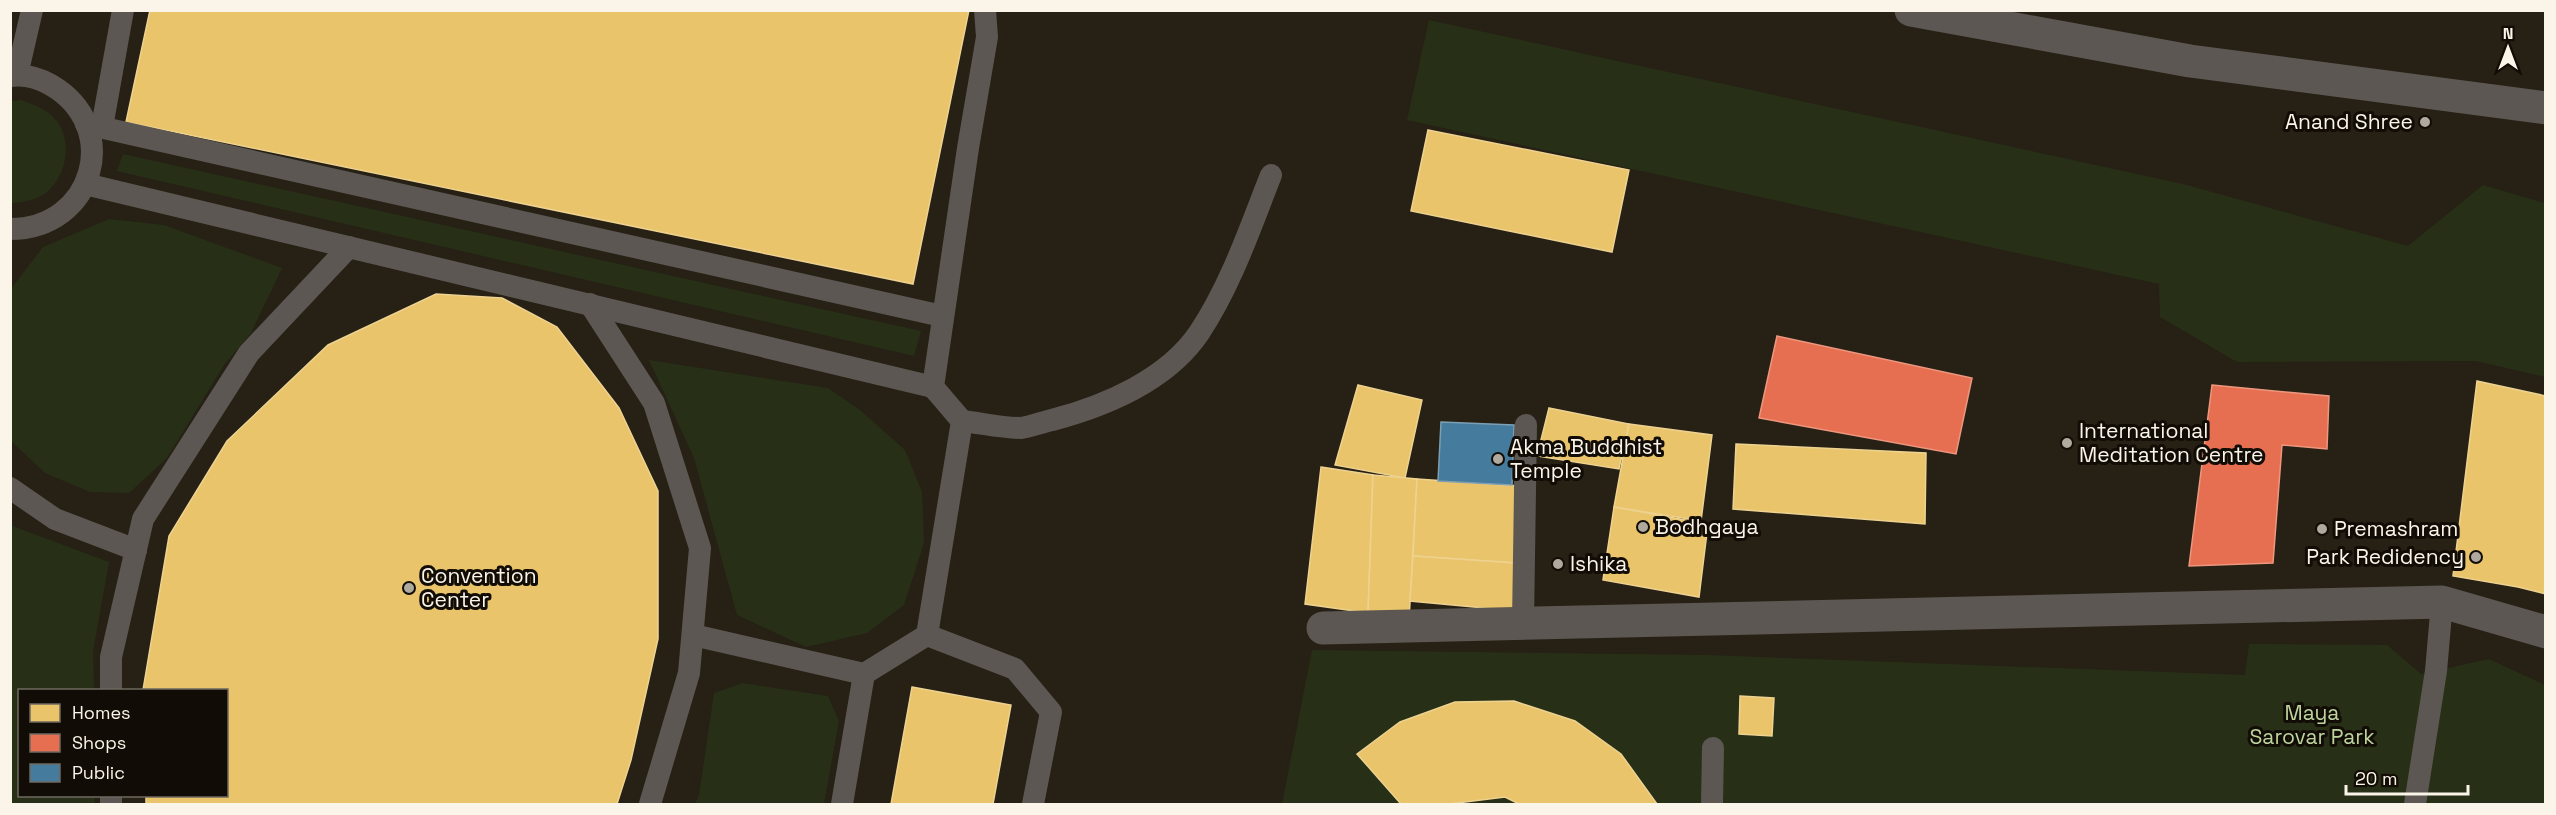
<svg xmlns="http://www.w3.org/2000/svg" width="2556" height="815" font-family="'Space Grotesk',sans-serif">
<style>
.green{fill:#273017}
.homes{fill:#e9c46a;stroke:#eed290;stroke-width:1.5}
.shops{fill:#e76f51;stroke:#ed977e;stroke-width:1.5}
.public{fill:#457b9d;stroke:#7c9fb4;stroke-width:1.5}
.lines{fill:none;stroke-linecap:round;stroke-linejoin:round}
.lane{stroke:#5c5752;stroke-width:22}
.street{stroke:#5c5752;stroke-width:33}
.poi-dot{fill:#b0aa9e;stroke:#110c05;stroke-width:2}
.labels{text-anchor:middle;stroke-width:6;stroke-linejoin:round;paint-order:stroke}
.poi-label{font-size:21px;fill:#fbf4e8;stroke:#110c05;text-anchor:start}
.park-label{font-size:21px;fill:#bdd59d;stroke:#110c05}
</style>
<rect width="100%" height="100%" fill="#262015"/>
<!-- green -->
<g class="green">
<polygon points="1429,20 2183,184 2408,246 2483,185 2545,203 2545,377 2476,361 2237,362 2160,317 2159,284 1407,120"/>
<path d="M 21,100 C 32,104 41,107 50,114 C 74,134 69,173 47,192 C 37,200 24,202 12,203 L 11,101 Z"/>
<polygon points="123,154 921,331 914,356 117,171"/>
<polygon points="109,219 164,225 282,268 251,333 224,365 167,458 129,493 90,492 45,473 11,441 10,290 43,247"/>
<polygon points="649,360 828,388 860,410 905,450 922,492 924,543 904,605 867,633 806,647 737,615 694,458"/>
<polygon points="10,525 109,562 93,651 94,690 20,690 20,796 94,796 95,804 11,804"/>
<polygon points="2249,644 2387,645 2421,674 2489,659 2545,685 2545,804 1282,804 1312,650 1707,655 2245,675"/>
<polygon points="743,683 828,696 839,721 824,804 695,804 699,795 714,693"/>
</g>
<!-- homes -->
<g class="homes">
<polygon points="150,10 969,10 913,284 126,122"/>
<polygon points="1428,130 1629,170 1612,252 1411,211"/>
<polygon points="436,294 502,298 557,327 619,408 658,491 658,639 631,760 617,804 146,804 146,796 226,796 226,690 143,690 169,536 227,441 328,345"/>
<polygon points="2477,381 2546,396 2546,594 2518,587 2453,576"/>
<polygon points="1358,385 1422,400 1405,478 1335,465"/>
<polygon points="1549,408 1629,424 1619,469 1537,456"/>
<polygon points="1629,424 1712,435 1701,521 1614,507"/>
<polygon points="1736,444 1926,453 1925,524 1733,509"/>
<polygon points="1321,467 1373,475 1368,613 1305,604"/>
<polygon points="1373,475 1417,479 1409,620 1368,613"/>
<polygon points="1417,479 1520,486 1516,563 1413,556"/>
<polygon points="1614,507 1708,524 1699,597 1603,580"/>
<polygon points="1413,556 1516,563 1516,611 1410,601"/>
<polygon points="912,687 1011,705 993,804 891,804"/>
<polygon points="1740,696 1774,698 1772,736 1739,734"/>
<polygon points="1514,701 1575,721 1621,754 1657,804 1519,804 1505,797 1449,804 1401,804 1357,754 1400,722 1455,702"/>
</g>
<!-- shops -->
<g class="shops">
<polygon points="1777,336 1972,378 1956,454 1759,418"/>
<polygon points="2212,385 2329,396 2327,449 2282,445 2273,563 2189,566"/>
</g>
<!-- public -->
<polygon class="public" points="1441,422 1514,425 1512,485 1438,481"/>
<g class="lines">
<!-- lane -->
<g class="lane">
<polyline points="985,10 987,37 968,148 933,387 962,421 927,635 1015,669 1051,712 1033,804"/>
<polyline points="17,75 32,10"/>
<path d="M 10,76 C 24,74 39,78 51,85 C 123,127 94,229 10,229"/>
<polyline points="86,124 942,316"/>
<polyline points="102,127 123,10"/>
<polyline points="85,184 933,387"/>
<polyline points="590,304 654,403 700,548 689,673 650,804"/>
<path d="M 962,421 C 981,423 1002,428 1021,428 C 1031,427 1042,422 1052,420 C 1105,406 1167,380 1199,333 C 1231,285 1250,228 1271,175"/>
<polyline points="10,488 55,519 136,550"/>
<polyline points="1523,623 1526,425"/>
<polyline points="693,635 864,674"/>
<polyline points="111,690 111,657 143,519 249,353 349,247"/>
<polyline points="111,796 111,804"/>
<polyline points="842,804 864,674 927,635"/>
<polyline points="1712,804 1713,748"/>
<polyline points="2415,804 2436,671 2442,602"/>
</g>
<!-- street -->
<g class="street">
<polyline points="1911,10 2190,61 2546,108"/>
<polyline points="1323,628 2442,602 2546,632"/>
</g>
</g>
<!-- markers -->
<g class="poi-dot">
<circle cx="2425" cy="122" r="6"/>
<circle cx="2067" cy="443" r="6"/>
<circle cx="1498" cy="459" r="6"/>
<circle cx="1643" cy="527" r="6"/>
<circle cx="2322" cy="529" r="6"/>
<circle cx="2476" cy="557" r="6"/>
<circle cx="1558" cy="564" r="6"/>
<circle cx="409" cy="588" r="6"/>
</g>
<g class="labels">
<!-- poi labels -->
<g class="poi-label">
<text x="2413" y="129" text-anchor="end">Anand Shree</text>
<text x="2079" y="438">International<tspan x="2079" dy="24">Meditation Centre</tspan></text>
<text x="1510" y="454">Akma Buddhist<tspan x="1510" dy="24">Temple</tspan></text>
<text x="1655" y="534">Bodhgaya</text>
<text x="2334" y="536">Premashram</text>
<text x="2464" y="564" text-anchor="end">Park Redidency</text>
<text x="1570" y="571">Ishika</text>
<text x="421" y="583">Convention<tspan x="421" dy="24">Center</tspan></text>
</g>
<!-- park labels -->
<g class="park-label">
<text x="2312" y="720">Maya<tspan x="2312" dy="24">Sarovar Park</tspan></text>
</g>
</g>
<!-- border -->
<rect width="2556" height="815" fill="none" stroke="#fbf4e8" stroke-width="24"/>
<!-- legend -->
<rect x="18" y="689" width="210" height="108" fill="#110c05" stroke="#6f6960" stroke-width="1.5"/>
<rect x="30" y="704" width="30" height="18" fill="#e9c46a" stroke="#6f6960" stroke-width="1.5"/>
<text x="72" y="719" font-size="18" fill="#fbf4e8">Homes</text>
<rect x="30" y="734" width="30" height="18" fill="#e76f51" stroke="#6f6960" stroke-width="1.5"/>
<text x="72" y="749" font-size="18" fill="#fbf4e8">Shops</text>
<rect x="30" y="764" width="30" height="18" fill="#457b9d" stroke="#6f6960" stroke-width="1.5"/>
<text x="72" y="779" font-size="18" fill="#fbf4e8">Public</text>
<!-- north arrow -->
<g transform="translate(2508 48)" stroke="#110c05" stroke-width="4.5" paint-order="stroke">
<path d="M0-4.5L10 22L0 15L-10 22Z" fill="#fbf4e8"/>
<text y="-9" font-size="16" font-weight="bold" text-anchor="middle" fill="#fbf4e8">N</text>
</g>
<!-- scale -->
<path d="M2346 785v9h122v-9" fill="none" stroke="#fbf4e8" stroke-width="3"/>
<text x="2355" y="785" font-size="18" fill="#fbf4e8" stroke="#110c05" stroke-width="4.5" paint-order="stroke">20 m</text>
</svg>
